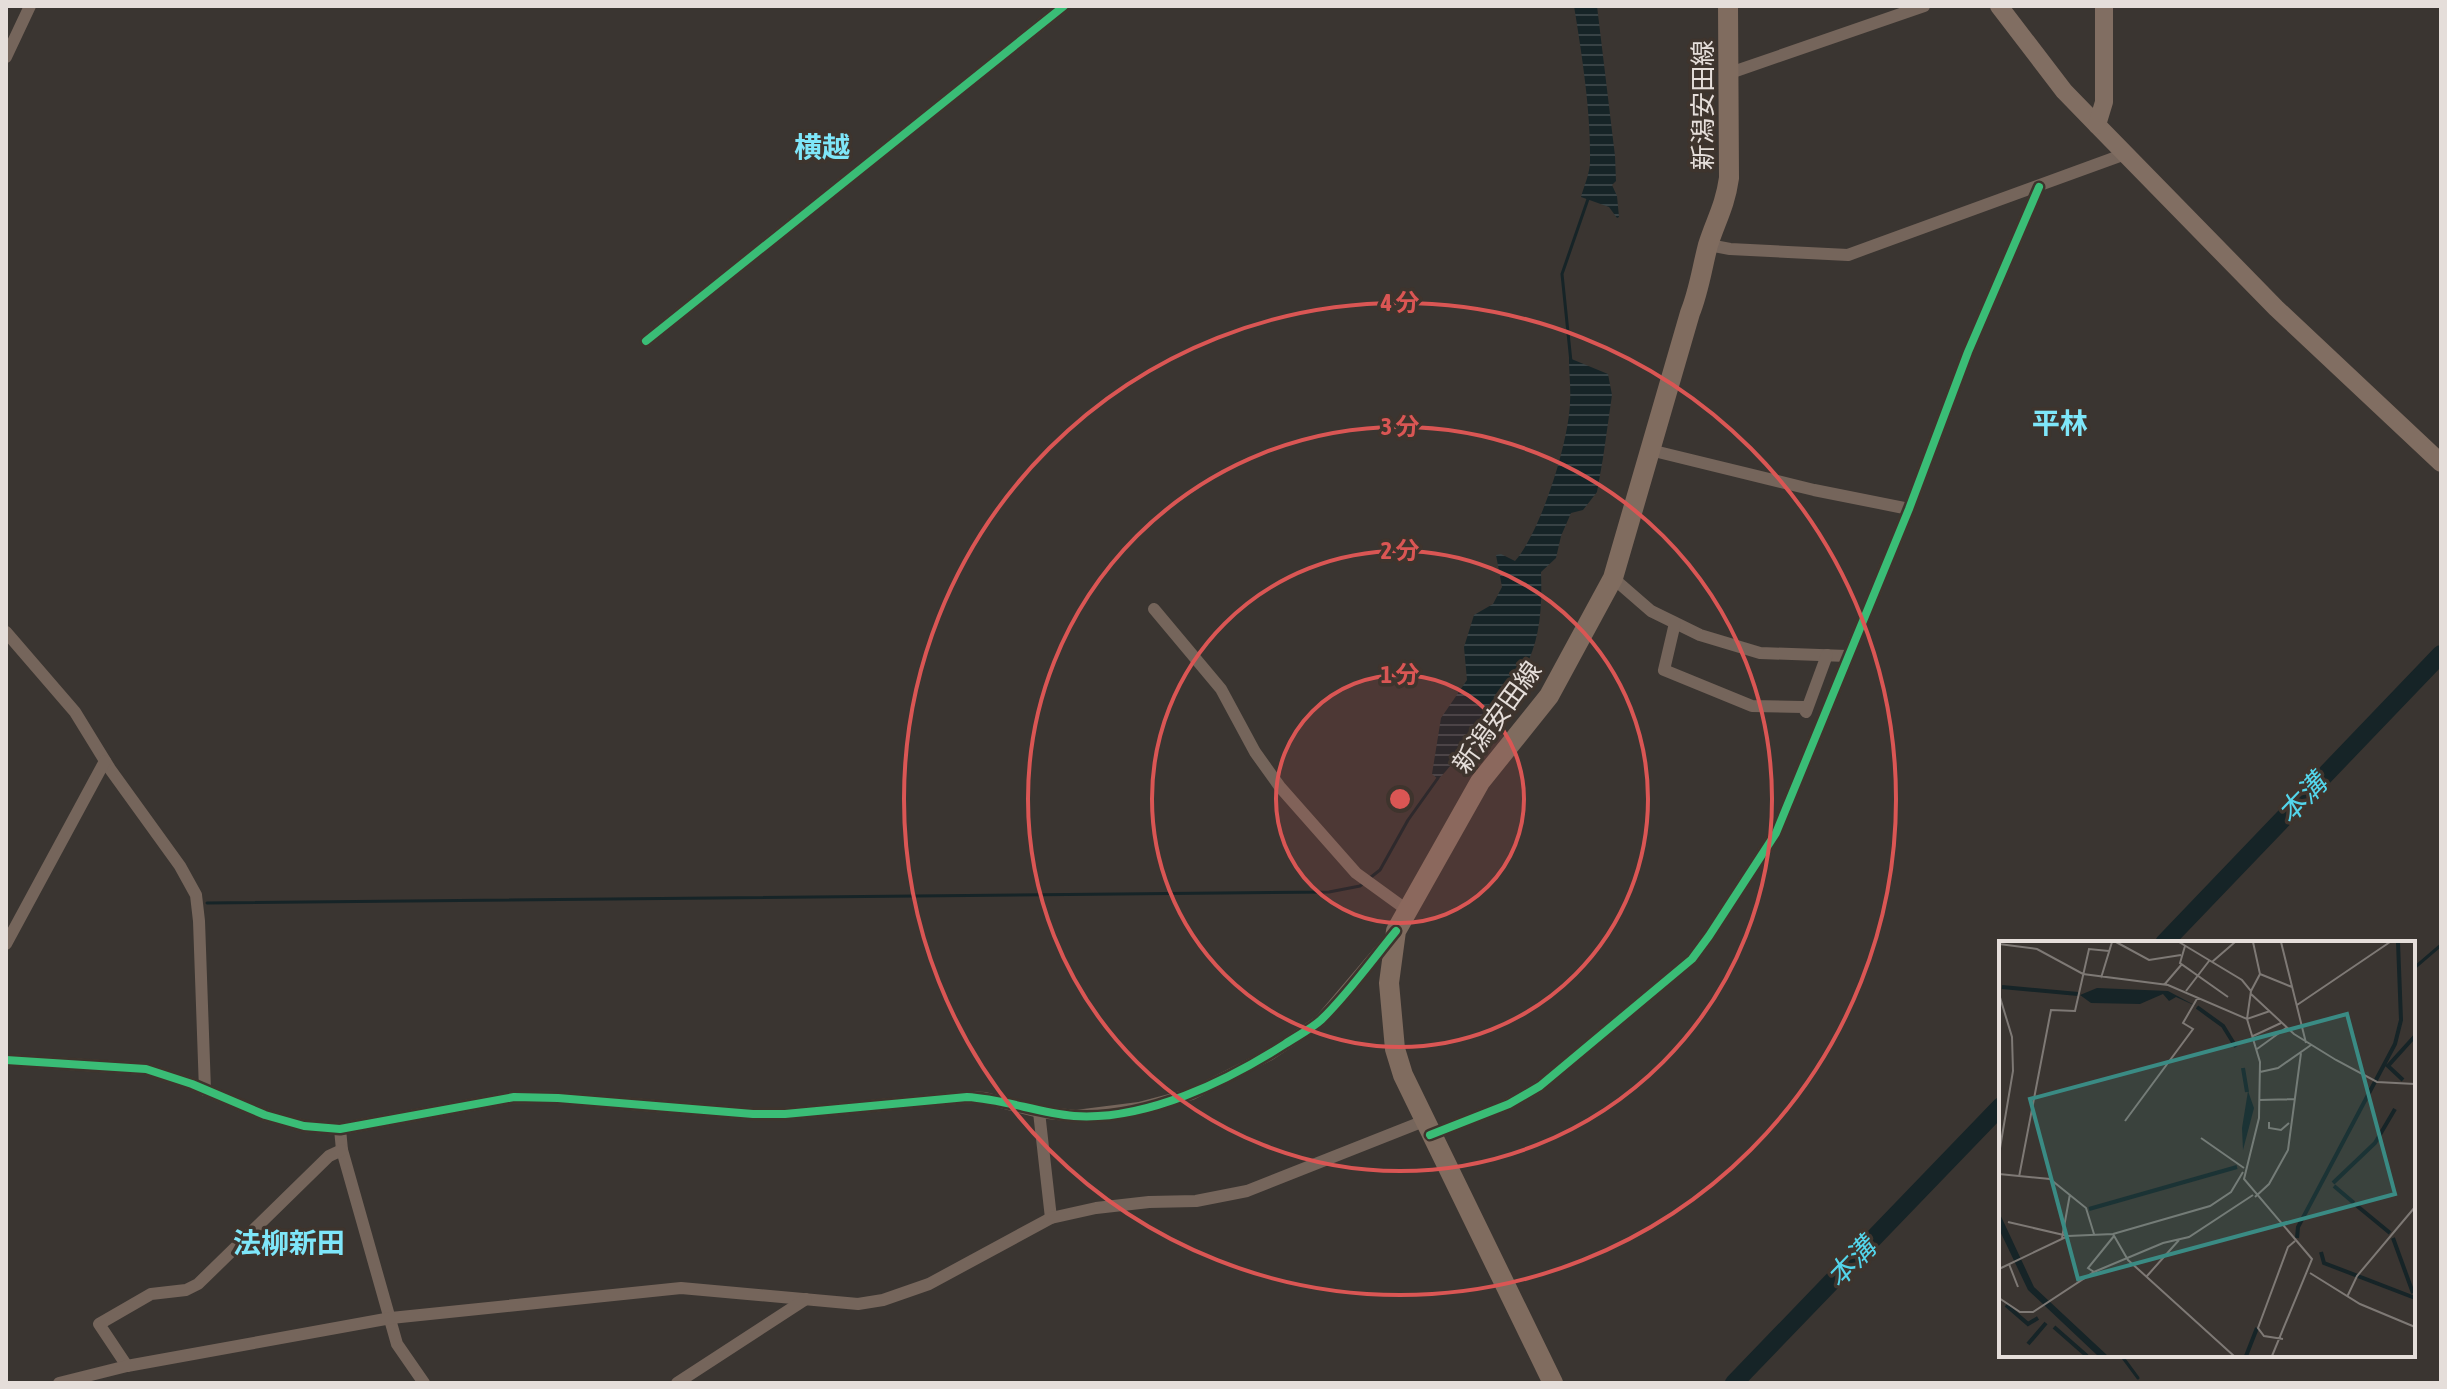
<svg xmlns="http://www.w3.org/2000/svg" width="2447" height="1389" font-family="'Asap Condensed','Noto Sans JP',sans-serif">
<style>
.water{fill:url(#water-rules)}
.lines{fill:none;stroke-linecap:round;stroke-linejoin:round}
.stream{stroke:#162427;stroke-width:3}
.river{stroke:#162427;stroke-width:18}
.street{stroke:#75655b;stroke-width:12}
.secondary{stroke:#816e62;stroke-width:18}
.primary{stroke:#806c5f;stroke-width:20}
.cycleway-casing{stroke:#3e342d;stroke-width:13}
.cycleway{stroke:#3abd76;stroke-width:8}
.ring{fill:none;stroke:#da5654;stroke-width:4}
.labels{text-anchor:middle;stroke-width:7;stroke-linejoin:round;paint-order:stroke}
.street-label{font-size:26px;fill:#e5deda;stroke:#3e342d}
.neighbourhood-label{font-size:28px;font-weight:bold;fill:#7ee6f9;stroke:#3e342d}
.water-label{font-size:28px;font-style:italic;fill:#53d5eb;stroke:#3e342d}
.inset-river{fill:none;stroke:#162427;stroke-width:4}
.inset-road{fill:none;stroke:#7e7975;stroke-width:2}
.view{fill:#3a8b84;fill-opacity:0.15;stroke:#3a8b84;stroke-width:4}
.inset-edge{fill:none;stroke:#e5deda;stroke-width:4}
.centre{fill:#da5654;stroke:#3e342d;stroke-width:4}
.ring-label{font-size:24px;text-anchor:middle;font-weight:bold;fill:#da5654;stroke:#3e342d;stroke-width:7;stroke-linejoin:round;paint-order:stroke}
</style>
<defs>
<pattern id="water-rules" width="6" height="5" patternUnits="userSpaceOnUse" patternTransform="scale(2)"><rect width="6" height="5" fill="#162427"/><path d="M0 2.5h6" fill="none" stroke="#384346"/></pattern>
</defs>
<rect width="100%" height="100%" fill="#3a3531"/>
<!-- water -->
<g class="water">
<path d="M 1574,6 L 1597,6 L 1615,156 L 1616,181 L 1612,185 L 1617,196 L 1619,217 L 1617,218 L 1609,207 L 1581,197 C 1584,186 1590,173 1590,161 C 1591,113 1582,55 1574,6 Z"/>
<path d="M 1569,358 L 1608,374 L 1612,395 L 1603,458 L 1597,492 L 1583,510 L 1571,513 L 1561,536 L 1556,558 L 1541,572 C 1543,629 1536,664 1497,708 C 1491,716 1483,723 1476,731 C 1463,746 1453,766 1438,779 L 1432,774 L 1441,718 L 1467,680 L 1464,647 L 1474,615 L 1493,604 L 1502,587 L 1496,555 L 1501,554 L 1515,561 C 1541,531 1569,442 1570,402 C 1571,388 1569,373 1569,358 Z"/>
</g>
<g class="lines">
<!-- stream -->
<g class="stream">
<polyline points="1571,362 1562,274 1588,199"/>
<polyline points="1371,877 1380,870 1408,820 1438,778"/>
<polyline points="207,903 1329,892 1360,886 1365,882"/>
<polyline points="2413,969 2441,945"/>
<polyline points="2121,1355 2138,1378"/>
</g>
<!-- river -->
<g class="river">
<polyline points="2164,943 2441,654"/>
<polyline points="1734,1383 2001,1106"/>
</g>
<!-- street -->
<g class="street">
<polyline points="6,57 30,6"/>
<polyline points="1730,73 1924,6"/>
<polyline points="1709,245 1730,249 1848,255 2125,154"/>
<polyline points="646,341 1064,6"/>
<polyline points="1650,450 1814,490 1909,509"/>
<polyline points="1613,578 1651,611 1700,635 1760,653 1847,656"/>
<polyline points="1154,609 1221,689 1255,752 1280,787 1356,873 1407,910"/>
<polyline points="1675,623 1664,670 1752,706 1803,707 1806,712 1827,655"/>
<polyline points="6,632 75,712 110,769 180,866 196,895 199,921 205,1090"/>
<polyline points="6,944 105,761"/>
<polyline points="6,1060 146,1069 192,1084 265,1115 304,1126 340,1129 514,1097 558,1098 753,1114 785,1114 967,1097 985,1098 1039,1112 1076,1116 1139,1108 1192,1094 1269,1055 1320,1021 1394,934"/>
<polyline points="1039,1112 1051,1218"/>
<polyline points="340,1129 342,1150 397,1344 424,1383"/>
<polyline points="1430,1135 1509,1104 1540,1086 1692,959 1709,936 1776,833 1909,509 1968,352 2039,187"/>
<polyline points="127,1366 99,1324 151,1294 186,1290 198,1284 329,1156 342,1150"/>
<polyline points="59,1383 127,1366 391,1318 681,1288 858,1304 883,1300 929,1284 1051,1218 1096,1208 1149,1202 1196,1201 1247,1191 1424,1121"/>
<polyline points="677,1383 806,1299"/>
</g>
<!-- secondary -->
<g class="secondary">
<polyline points="1999,6 2064,91 2097,125 2276,308 2441,463"/>
<polyline points="2097,125 2104,102 2104,6"/>
</g>
<!-- primary -->
<path class="primary" d="M 1553,1383 L 1403,1075 L 1395,1049 L 1389,983 L 1396,931 L 1480,782 L 1549,696 L 1613,578 L 1690,313 C 1699,291 1702,268 1708,245 C 1716,220 1725,206 1729,178 L 1728,6"/>
<defs>
<g id="cycleway">
<polyline points="646,341 1064,6"/>
<path d="M 6,1060 L 146,1069 L 192,1084 L 265,1115 L 304,1126 L 340,1129 L 514,1097 L 558,1098 L 753,1114 L 785,1114 L 967,1097 C 1004,1099 1038,1113 1074,1116 C 1146,1121 1227,1081 1285,1044 C 1297,1036 1311,1029 1321,1020 C 1348,994 1372,960 1396,931"/>
<polyline points="1430,1135 1509,1104 1540,1086 1692,959 1709,936 1776,833 1909,509 1968,352 2039,187"/>
</g>
</defs>
<!-- cycleway casing -->
<use href="#cycleway" class="cycleway-casing"/>
<!-- cycleway -->
<use href="#cycleway" class="cycleway"/>
</g>
<!-- distance rings -->
<circle cx="1400" cy="799" r="124" fill="#da5654" fill-opacity=".12"/>
<g class="ring">
<circle cx="1400" cy="799" r="124"/>
<circle cx="1400" cy="799" r="248"/>
<circle cx="1400" cy="799" r="372"/>
<circle cx="1400" cy="799" r="496"/>
</g>
<g class="labels">
<!-- street labels -->
<g class="street-label">
<text transform="translate(1703 105) rotate(-90)" y="9">新潟安田線</text>
<text transform="translate(1497 717) rotate(-54)" y="9">新潟安田線</text>
</g>
<!-- neighbourhood labels -->
<g class="neighbourhood-label">
<text x="822" y="157">横越</text>
<text x="2060" y="433">平林</text>
<text x="289" y="1253">法柳新田</text>
</g>
<!-- water labels -->
<g class="water-label">
<text transform="translate(2302 798) rotate(-46)" y="10">本溝</text>
<text transform="translate(1851 1262) rotate(-46)" y="10">本溝</text>
</g>
</g>
<!-- overview -->
<g transform="translate(1999 941)">
<rect width="416" height="416" fill="#3a3531"/>
<path d="M 98,47 L 169,50 L 199,66 L 177,56 L 170,60 L 164,53 L 141,63 L 92,62 L 81,54 ZM 249,150 L 255,167 L 244,209 L 243,187 ZM 0,271 L 35,346 L 109,415 L 99,415 L 29,349 L 0,288 Z" fill="#162427"/>
<path class="inset-river" d="M 3,46 L 79,53M 198,66 L 224,85 L 237,106M 244,127 L 248,151M 404,139 L 389,125 L 416,95M 334,242 L 376,202 L 396,168M 335,245 L 355,262M 357,264 L 391,292M 90,268 L 238,226M 298,297 L 299,286 L 396,103 L 402,79 L 399,1M 394,297 L 414,352M 322,311 L 325,322 L 416,357M 7,364 L 29,383 L 39,377M 55,386 L 88,415M 29,403 L 47,382M 247,415 L 258,387"/>
<path class="inset-road" d="M 117,1 L 150,19 L 182,14M 180,1 L 243,39 L 252,50 L 248,78 L 261,121 L 260,177 L 245,238 L 313,318 L 273,415M 282,1 L 307,102M 0,3 L 38,8 L 84,33 L 169,44 L 248,78 L 271,70M 186,5 L 181,22 L 229,56M 213,21 L 236,1M 261,33 L 293,46M 102,37 L 113,1M 165,44 L 183,23M 187,50 L 210,20M 252,50 L 261,33 L 254,1M 0,53 L 13,96 L 14,130 L 0,213M 252,53 L 295,93 L 337,119 L 378,141 L 416,143M 298,64 L 391,1M 254,95 L 282,82M 258,108 L 287,87M 261,131 L 279,127 L 312,104M 260,159 L 296,158M 126,180 L 194,88 L 184,82 L 199,56M 270,181 L 270,187 L 282,189 L 290,182M 202,197 L 245,227M 0,233 L 51,238 L 87,267 L 95,293M 20,236 L 52,69 L 76,70 L 90,8 L 110,10M 256,256 L 270,243 L 289,209 L 302,112M 9,281 L 69,295M 114,293 L 129,319 L 235,415M 63,297 L 71,253M 10,323 L 19,346M 0,328 L 69,295 L 114,293 L 211,265 L 232,251 L 244,231M 95,331 L 89,327 L 115,295M 311,332 L 361,363 L 416,386M 148,335 L 180,299M 348,356 L 358,335 L 416,266M 0,357 L 21,371 L 34,371 L 95,331 L 164,302 L 190,296 L 254,254M 284,398 L 265,395 L 259,387 L 289,306 L 296,300"/>
<path class="view" d="M 348,73 L 396,253 L 79,338 L 31,158 Z"/>
<rect width="416" height="416" class="inset-edge"/>
</g>
<circle cx="1400" cy="799" r="12" class="centre"/>
<g class="ring-label">
<text x="1400" y="311">4 分</text>
<text x="1400" y="435">3 分</text>
<text x="1400" y="559">2 分</text>
<text x="1400" y="683">1 分</text>
</g>
<!-- border -->
<rect width="2447" height="1389" fill="none" stroke="#e5deda" stroke-width="16"/>
</svg>
